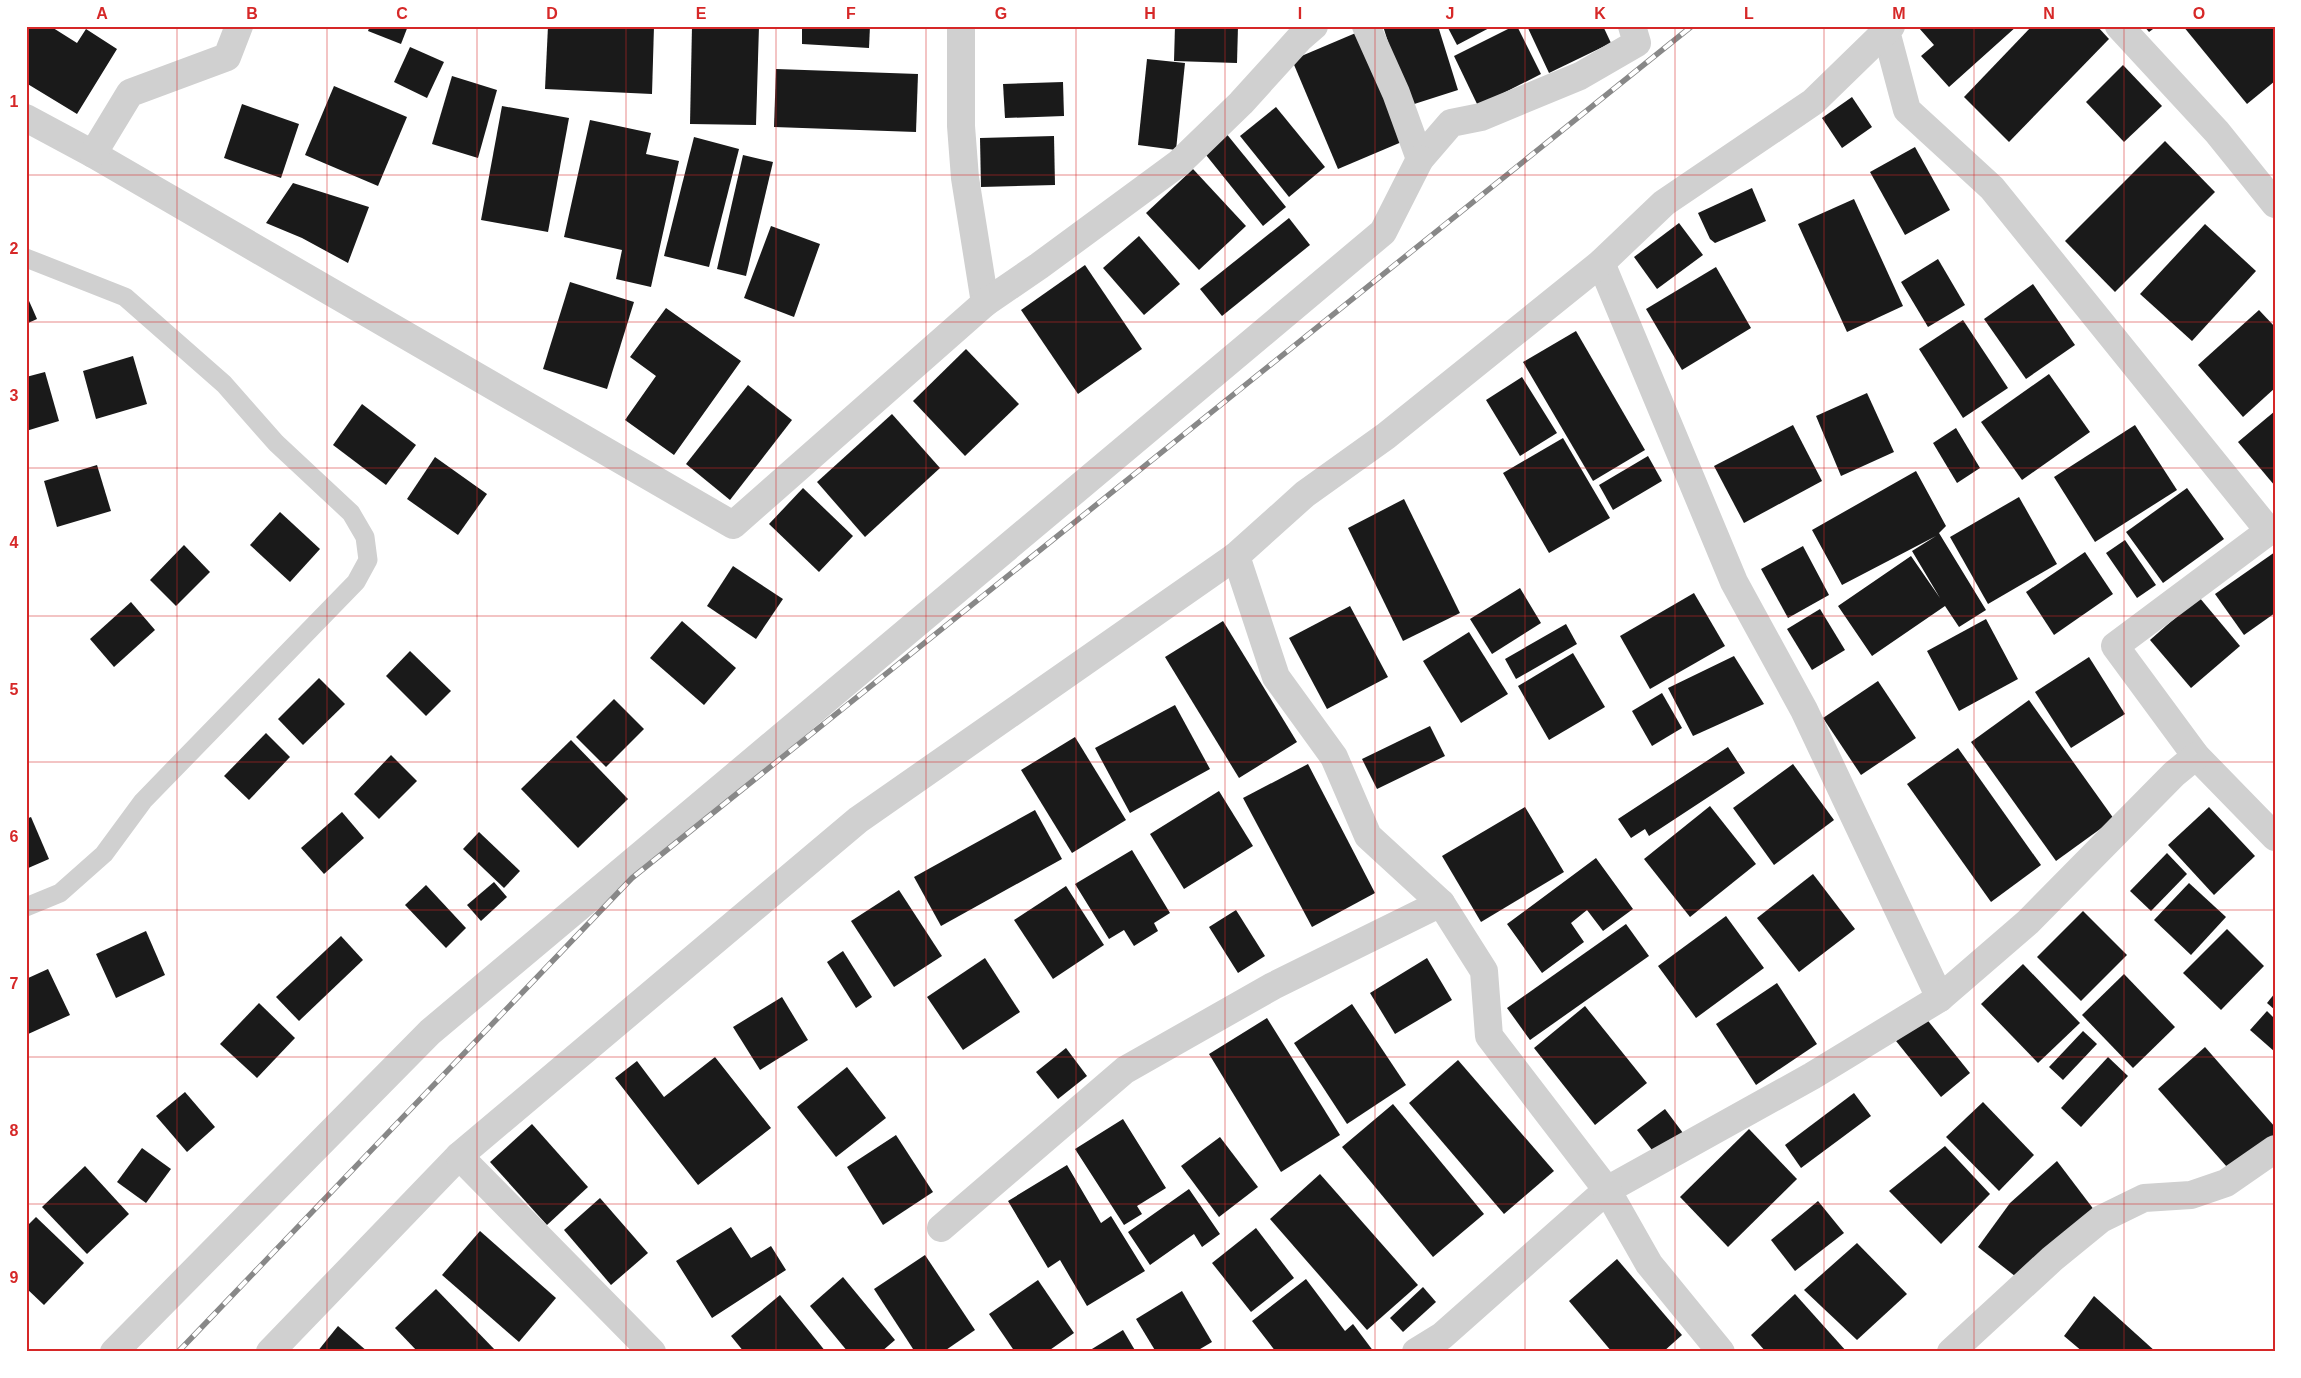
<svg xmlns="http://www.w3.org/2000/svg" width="2301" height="1378" font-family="Helvetica,sans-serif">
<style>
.building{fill:#1a1a1a}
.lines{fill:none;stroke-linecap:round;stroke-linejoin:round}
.service{stroke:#d0d0d0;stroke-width:19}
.minor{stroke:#d0d0d0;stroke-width:28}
.rail-casing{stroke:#888;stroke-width:5.5}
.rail{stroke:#fff;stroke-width:4;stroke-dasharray:11;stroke-linecap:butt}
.grid{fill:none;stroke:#d62828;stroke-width:1;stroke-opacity:0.55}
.neatline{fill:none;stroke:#d62828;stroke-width:2}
.grid-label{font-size:16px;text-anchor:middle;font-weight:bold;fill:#d62828}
</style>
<rect width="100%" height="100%" fill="#fff"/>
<!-- building -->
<g class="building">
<polygon points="26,26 50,26 77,43 86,29 117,49 77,114 26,83"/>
<polygon points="370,26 408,26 401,44 368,31"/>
<polygon points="548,26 654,26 652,94 545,89"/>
<polygon points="692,26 759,26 756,125 690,124"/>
<polygon points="802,26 870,26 869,48 802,44"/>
<polygon points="1175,26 1238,26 1237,63 1174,61"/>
<polygon points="1383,26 1438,26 1458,90 1408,106"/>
<polygon points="1447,26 1493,26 1457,45"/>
<polygon points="1514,26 1517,26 1541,74 1478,106 1454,56"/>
<polygon points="1527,26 1603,26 1611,43 1549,73"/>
<polygon points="1921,26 1953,27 2017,26 1949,87 1921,56 1934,45 1919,28"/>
<polygon points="2032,26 2097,26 2109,39 2009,142 1964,97"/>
<polygon points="2144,26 2157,26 2149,32"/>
<polygon points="2183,26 2275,26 2275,81 2247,104"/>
<polygon points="1358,32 1404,141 1338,169 1292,60"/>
<polygon points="410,47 444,62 427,98 394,82"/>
<polygon points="1147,59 1185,63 1176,150 1138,145"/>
<polygon points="2123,65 2162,106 2124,142 2086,102"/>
<polygon points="776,69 918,74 916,132 774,127"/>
<polygon points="452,76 497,90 478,158 432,144"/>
<polygon points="1063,82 1064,116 1005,118 1003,84"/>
<polygon points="334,86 407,117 378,186 305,155"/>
<polygon points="1852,97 1872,127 1842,148 1822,118"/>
<polygon points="242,104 299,124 281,178 224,158"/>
<polygon points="502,106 569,118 548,232 481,220"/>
<polygon points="1276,107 1325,167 1289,197 1240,136"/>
<polygon points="590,120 651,133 646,154 679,161 651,287 616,279 622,250 564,237"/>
<polygon points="1225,132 1286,207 1263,226 1202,150"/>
<polygon points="1054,136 1055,185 981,187 980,138"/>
<polygon points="694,137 739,149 709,267 664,256"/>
<polygon points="2165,141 2215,192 2115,292 2065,241"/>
<polygon points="1915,147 1950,210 1905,235 1870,172"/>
<polygon points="743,155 773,162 746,276 717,269"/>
<polygon points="1193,169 1246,226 1199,270 1146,213"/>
<polygon points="293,183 369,207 348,263 302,238 266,223"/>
<polygon points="1752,188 1766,221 1715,243 1710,239 1698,213"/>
<polygon points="1854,199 1903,306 1847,332 1798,224"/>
<polygon points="1289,218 1310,245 1222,316 1200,289"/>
<polygon points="1679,223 1703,255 1657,289 1634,257"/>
<polygon points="2205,224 2256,271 2192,341 2140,294"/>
<polygon points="771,226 820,244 794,317 744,298"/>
<polygon points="1139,236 1180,284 1144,315 1103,268"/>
<polygon points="1938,259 1965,305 1928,327 1901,282"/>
<polygon points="1085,265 1142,349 1078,394 1021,310"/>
<polygon points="1716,267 1751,328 1682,370 1646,309"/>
<polygon points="570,282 634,302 607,389 543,369"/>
<polygon points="2033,284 2075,345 2026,379 1984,319"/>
<polygon points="26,294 37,319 26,324"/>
<polygon points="666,308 741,361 674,455 625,420 656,376 630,357"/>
<polygon points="2259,310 2275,327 2275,388 2243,417 2198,365"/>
<polygon points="1963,320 2008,388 1963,418 1919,349"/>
<polygon points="1576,331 1645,450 1593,481 1523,362"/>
<polygon points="966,349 1019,404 965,456 913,401"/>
<polygon points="133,356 147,404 96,419 83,371"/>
<polygon points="45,372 59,421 26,431 26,377"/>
<polygon points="2049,374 2090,432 2022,480 1981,422"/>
<polygon points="1522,377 1557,433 1520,456 1486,400"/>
<polygon points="748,385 792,420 730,500 686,464"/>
<polygon points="1867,393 1894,452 1841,476 1816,416"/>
<polygon points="362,404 416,445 386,485 333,445"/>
<polygon points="2275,411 2275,486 2238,442"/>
<polygon points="892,414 940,468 865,537 817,482"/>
<polygon points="1793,425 1822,481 1744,523 1714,466"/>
<polygon points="2135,425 2177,490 2095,542 2054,477"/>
<polygon points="1956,428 1980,468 1957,483 1933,443"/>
<polygon points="1563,438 1610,518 1549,553 1503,473"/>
<polygon points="1648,456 1662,481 1613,510 1599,485"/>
<polygon points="435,457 487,494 458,535 407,499"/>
<polygon points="97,465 111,511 57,527 44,481"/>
<polygon points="1916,471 1946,526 1939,533 1986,610 1959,627 1945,606 1872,656 1838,606 1911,556 1940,598 1912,551 1936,536 1842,585 1812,530"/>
<polygon points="803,488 853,536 819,572 769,524"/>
<polygon points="2187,488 2224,539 2163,583 2126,532"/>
<polygon points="2019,497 2057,564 1988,604 1950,537"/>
<polygon points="1404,499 1460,613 1403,641 1348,528"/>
<polygon points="280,512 320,549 290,582 250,545"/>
<polygon points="2125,540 2156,585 2137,598 2106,553"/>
<polygon points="184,545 210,572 176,606 150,580"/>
<polygon points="1803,546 1829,595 1788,618 1761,569"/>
<polygon points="2085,552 2113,594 2054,635 2026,592"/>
<polygon points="2275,552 2275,613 2244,635 2215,594"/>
<polygon points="733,566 783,599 756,639 707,606"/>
<polygon points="1520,588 1541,623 1492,654 1470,619"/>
<polygon points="1694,593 1725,646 1650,689 1620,636"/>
<polygon points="2199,597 2240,646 2191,688 2150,640"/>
<polygon points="131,602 155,630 114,667 90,639"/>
<polygon points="1350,606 1388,677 1327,709 1289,638"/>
<polygon points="1820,609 1845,650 1812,670 1787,629"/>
<polygon points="1986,619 2018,679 1959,711 1927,651"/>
<polygon points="682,621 736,668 704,705 650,658"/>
<polygon points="1223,621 1297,742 1239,778 1165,657"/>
<polygon points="1566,624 1577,644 1516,679 1505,659"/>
<polygon points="1469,632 1508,694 1461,723 1423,661"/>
<polygon points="410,651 451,691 426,716 386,676"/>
<polygon points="1573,653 1605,707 1549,740 1518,686"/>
<polygon points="1734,656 1764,704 1693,736 1668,688"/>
<polygon points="2089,657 2125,714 2071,748 2035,692"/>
<polygon points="319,678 345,704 303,745 278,719"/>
<polygon points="1878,681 1916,738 1861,775 1823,718"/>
<polygon points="1662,693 1682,728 1652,746 1632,711"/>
<polygon points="614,699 644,729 606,767 576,737"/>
<polygon points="2029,700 2114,819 2056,861 1971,742"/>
<polygon points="1175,705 1210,769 1130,813 1095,748"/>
<polygon points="1430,726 1445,756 1377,789 1362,759"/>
<polygon points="266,733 290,757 249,800 224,776"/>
<polygon points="1075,737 1126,820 1072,853 1021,770"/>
<polygon points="571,740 628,799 578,848 521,789"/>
<polygon points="1728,747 1745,773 1649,836 1645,829 1631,838 1618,819"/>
<polygon points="1958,748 2041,865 1991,902 1907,784"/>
<polygon points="391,755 417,781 379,819 354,794"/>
<polygon points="1308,764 1375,893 1312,927 1243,798"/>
<polygon points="1793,764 1834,820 1774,865 1733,808"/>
<polygon points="1219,791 1253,846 1184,889 1150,834"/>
<polygon points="1710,806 1756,864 1690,917 1644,859"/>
<polygon points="1525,807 1564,872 1481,922 1442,856"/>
<polygon points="2209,807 2255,856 2214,895 2168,845"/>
<polygon points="1035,810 1062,859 941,926 914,877"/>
<polygon points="342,812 364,838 324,874 301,848"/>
<polygon points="31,817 49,859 26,869 26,819"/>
<polygon points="479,832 520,871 504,888 463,849"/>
<polygon points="1132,850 1170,913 1154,923 1158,931 1134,946 1124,930 1109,939 1075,884"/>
<polygon points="2167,853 2187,874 2151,911 2130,891"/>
<polygon points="1596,858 1633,909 1603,931 1587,910 1571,923 1584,942 1542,973 1507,924"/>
<polygon points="1813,874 1855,929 1799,972 1757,918"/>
<polygon points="494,882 507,897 481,921 467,905"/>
<polygon points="2189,883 2226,917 2191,955 2154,920"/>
<polygon points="426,885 466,928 446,948 405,905"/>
<polygon points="1066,886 1104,945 1053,979 1014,920"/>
<polygon points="899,890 942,956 894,987 851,921"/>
<polygon points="1236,910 1265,956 1238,973 1209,927"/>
<polygon points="2083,911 2127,955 2081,1001 2037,957"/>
<polygon points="1726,916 1764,968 1696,1018 1658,966"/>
<polygon points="1626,924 1649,956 1530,1040 1507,1008"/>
<polygon points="2227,929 2264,966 2221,1010 2183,973"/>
<polygon points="146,931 165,975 116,998 96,954"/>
<polygon points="341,936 363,960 299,1021 276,997"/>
<polygon points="843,951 872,997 856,1008 827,962"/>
<polygon points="985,958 1020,1012 963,1050 927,997"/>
<polygon points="1427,958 1452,1000 1395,1034 1370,993"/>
<polygon points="2023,964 2080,1023 2038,1063 1981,1004"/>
<polygon points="48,969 70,1015 26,1035 26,979"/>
<polygon points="2124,974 2175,1027 2133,1068 2082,1015"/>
<polygon points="1777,983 1817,1044 1756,1085 1716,1024"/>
<polygon points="2275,993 2275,1010 2267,1003"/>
<polygon points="782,997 808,1040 760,1070 733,1027"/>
<polygon points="259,1003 295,1038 257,1078 220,1044"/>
<polygon points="1352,1004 1406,1085 1347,1124 1294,1043"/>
<polygon points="1585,1006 1647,1083 1595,1125 1534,1048"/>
<polygon points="2267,1011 2275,1019 2275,1052 2250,1030"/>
<polygon points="1925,1017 1970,1073 1941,1097 1896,1041"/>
<polygon points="1267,1018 1340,1135 1281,1172 1209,1054"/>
<polygon points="2083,1031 2097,1044 2063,1080 2049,1067"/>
<polygon points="2205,1047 2275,1127 2275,1140 2235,1176 2158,1089"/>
<polygon points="1066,1048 1087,1076 1058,1099 1036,1072"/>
<polygon points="715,1057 771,1128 698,1185 615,1078 637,1061 664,1097"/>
<polygon points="2108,1057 2128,1076 2081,1127 2061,1108"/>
<polygon points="1458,1060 1554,1171 1504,1214 1409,1103"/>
<polygon points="847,1067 886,1118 836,1157 797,1107"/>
<polygon points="185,1092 215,1127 187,1152 156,1116"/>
<polygon points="1854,1093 1871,1116 1801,1168 1785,1145"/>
<polygon points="1983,1102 2034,1155 1999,1191 1946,1137"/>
<polygon points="1393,1104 1484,1214 1433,1257 1342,1147"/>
<polygon points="1665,1109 1683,1133 1655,1154 1637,1130"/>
<polygon points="1123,1119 1166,1188 1137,1206 1142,1214 1124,1225 1075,1149"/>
<polygon points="532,1124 588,1187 547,1225 490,1162"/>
<polygon points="1749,1129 1797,1179 1728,1247 1680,1197"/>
<polygon points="896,1135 933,1192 883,1225 847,1167"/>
<polygon points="1220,1137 1258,1187 1219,1217 1181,1166"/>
<polygon points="1945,1146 1990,1194 1941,1244 1889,1191"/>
<polygon points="142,1148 171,1169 146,1203 117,1182"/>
<polygon points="2057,1161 2101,1219 2020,1280 1978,1247 2010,1203"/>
<polygon points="1067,1165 1101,1223 1111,1216 1145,1271 1087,1306 1060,1260 1048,1268 1008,1201"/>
<polygon points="85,1166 129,1214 87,1254 42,1207"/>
<polygon points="1320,1174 1418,1285 1367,1330 1270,1219"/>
<polygon points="1189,1189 1220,1234 1202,1247 1194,1234 1150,1265 1128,1232"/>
<polygon points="600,1198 648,1253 611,1285 564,1230"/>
<polygon points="1818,1201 1844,1233 1795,1271 1771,1240"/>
<polygon points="36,1217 84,1263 44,1305 26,1288 26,1227"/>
<polygon points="731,1227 751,1258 771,1246 786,1270 712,1318 676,1261"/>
<polygon points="1256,1228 1294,1278 1251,1312 1212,1263"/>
<polygon points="480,1231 556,1298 519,1342 442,1275"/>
<polygon points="1857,1243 1907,1294 1857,1340 1804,1290"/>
<polygon points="925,1255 975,1330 943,1352 915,1352 874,1289"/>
<polygon points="1617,1259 1682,1335 1663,1352 1612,1352 1569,1301"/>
<polygon points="843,1277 895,1340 881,1352 848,1352 810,1306"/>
<polygon points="1306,1279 1345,1331 1353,1324 1374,1352 1276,1352 1252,1321"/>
<polygon points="1038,1280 1074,1333 1047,1352 1015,1352 989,1314"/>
<polygon points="1423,1287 1436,1302 1403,1332 1390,1318"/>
<polygon points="436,1289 497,1352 418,1352 395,1328"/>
<polygon points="1182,1291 1212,1342 1195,1352 1156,1352 1136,1319"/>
<polygon points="1795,1294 1847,1352 1766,1352 1751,1335"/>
<polygon points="780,1295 826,1352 744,1352 731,1336"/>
<polygon points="2094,1296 2156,1352 2083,1352 2064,1336"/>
<polygon points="338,1326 368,1352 317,1352"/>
<polygon points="1123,1330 1136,1352 1087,1352"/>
</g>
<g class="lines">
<!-- service -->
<polyline class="service" points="26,258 125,297 224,384 276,443 351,513 365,537 368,560 356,582 143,801 104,854 60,893 26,907"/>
<!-- minor -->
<g class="minor">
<polyline points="961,26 961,126 965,178 985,303"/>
<polyline points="1366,26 1396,93 1420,159 1451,123 1481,117 1580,76 1637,43 1632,26"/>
<polyline points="1891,26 1886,31 1907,110 1992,188 2269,531 2115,646 2196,756 2275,837"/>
<polyline points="2119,26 2217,132 2275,204"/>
<polyline points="26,118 93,154 733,525 985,303 1039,266 1179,163 1241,103 1299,39 1314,26"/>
<polyline points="93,154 130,93 227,57 239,26"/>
<polyline points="1601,263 1734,582 1804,710 1940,998"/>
<polyline points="941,1228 1125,1070 1273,986 1441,903"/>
<polyline points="114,1352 430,1032 1383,232 1420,159"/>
<polyline points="270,1352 459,1156"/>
<polyline points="652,1352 459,1156 858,820 1236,556"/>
<polyline points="1416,1352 1442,1336 1607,1190 1812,1076 1940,998 2028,922 2174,774 2196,756"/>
<polyline points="1721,1352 1649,1264 1607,1190 1489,1036 1484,971 1441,903 1368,836 1334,757 1276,677 1236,556 1305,494 1386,436 1601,263 1664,203 1813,102 1886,31"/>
<polyline points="1951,1352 2052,1259 2101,1219 2144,1198 2191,1195 2226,1183 2275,1149"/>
</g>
<defs>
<polyline id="rail" points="178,1352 632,878 1692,26"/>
</defs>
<!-- rail casing -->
<use href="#rail" class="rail-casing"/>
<!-- rail -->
<use href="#rail" class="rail"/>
</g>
<!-- grid -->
<path class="grid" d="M 177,26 L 177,1352M 327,26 L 327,1352M 477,26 L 477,1352M 626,26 L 626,1352M 776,26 L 776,1352M 926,26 L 926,1352M 1076,26 L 1076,1352M 1225,26 L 1225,1352M 1375,26 L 1375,1352M 1525,26 L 1525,1352M 1675,26 L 1675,1352M 1824,26 L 1824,1352M 1974,26 L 1974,1352M 2124,26 L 2124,1352M 26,175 L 2275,175M 26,322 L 2275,322M 26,468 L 2275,468M 26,616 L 2275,616M 26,762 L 2275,762M 26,910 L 2275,910M 26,1057 L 2275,1057M 26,1204 L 2275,1204"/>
<!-- border -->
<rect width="2301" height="1378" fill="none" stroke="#ffffff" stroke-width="55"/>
<rect x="28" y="28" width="2246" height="1322" class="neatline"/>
<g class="grid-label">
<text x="102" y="19">A</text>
<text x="252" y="19">B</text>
<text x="402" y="19">C</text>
<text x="552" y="19">D</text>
<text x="701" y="19">E</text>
<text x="851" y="19">F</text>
<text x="1001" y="19">G</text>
<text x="1150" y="19">H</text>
<text x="1300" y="19">I</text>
<text x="1450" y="19">J</text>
<text x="1600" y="19">K</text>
<text x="1749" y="19">L</text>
<text x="1899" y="19">M</text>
<text x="2049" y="19">N</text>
<text x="2199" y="19">O</text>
<text x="14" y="107">1</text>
<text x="14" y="254">2</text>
<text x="14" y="401">3</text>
<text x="14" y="548">4</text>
<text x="14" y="695">5</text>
<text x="14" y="842">6</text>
<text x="14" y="989">7</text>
<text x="14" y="1136">8</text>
<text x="14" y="1283">9</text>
</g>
</svg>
